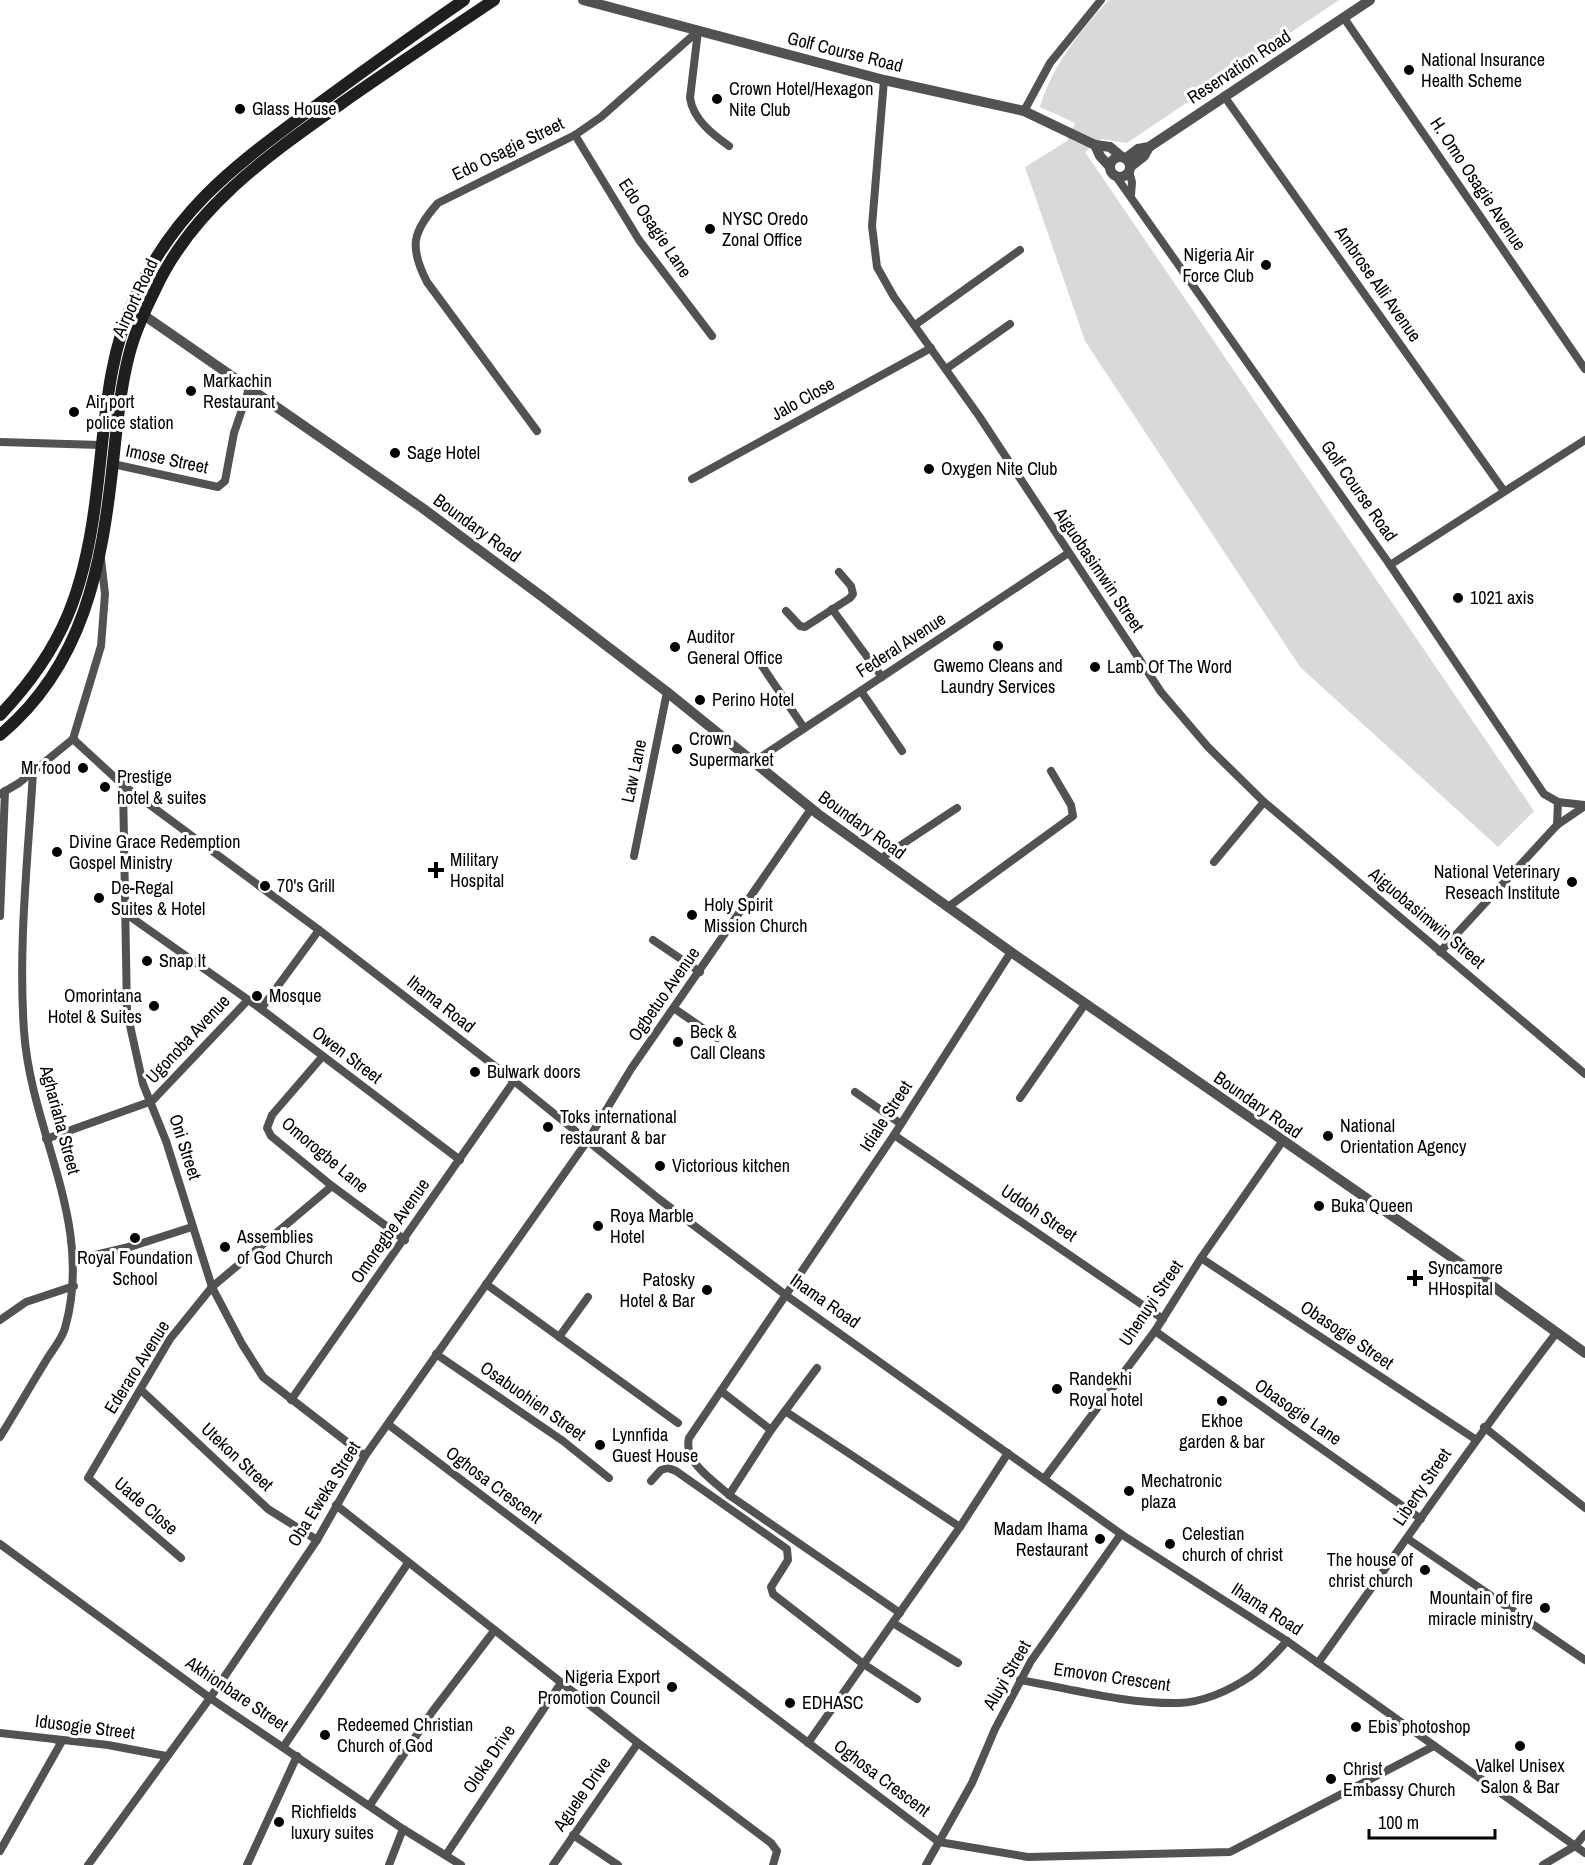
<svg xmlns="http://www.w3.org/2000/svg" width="1585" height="1865" font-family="'Archivo Narrow',sans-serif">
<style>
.green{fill:#d9d9d9}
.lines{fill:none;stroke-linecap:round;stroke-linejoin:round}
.minor{stroke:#525252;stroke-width:8}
.tertiary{stroke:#525252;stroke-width:10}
.secondary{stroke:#1f1f1f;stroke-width:12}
.poi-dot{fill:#000;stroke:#fff;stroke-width:2}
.labels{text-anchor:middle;stroke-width:6;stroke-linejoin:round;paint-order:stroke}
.street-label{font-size:18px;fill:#000;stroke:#fff}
.poi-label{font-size:18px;fill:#000;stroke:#fff;text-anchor:start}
</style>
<rect width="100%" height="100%" fill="#fff"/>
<!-- green -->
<path class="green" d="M 1109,0 L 1339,0 L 1127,143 L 1101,139 L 1085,152 L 1534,811 L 1498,847 L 1300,667 L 1085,341 L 1025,167 L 1067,141 L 1075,123 L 1040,107 C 1051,68 1081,29 1109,0 Z"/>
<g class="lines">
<!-- minor -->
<g class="minor">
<polyline points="1344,18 1585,369"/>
<polyline points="884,80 872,226 877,267 894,297 979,416 1161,692 1208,747 1264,802 1585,1074"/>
<polyline points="1224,96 1504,491"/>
<polyline points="1024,111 1050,63 1101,0"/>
<polyline points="575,135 639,240 712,336"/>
<polyline points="1129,171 1132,182 1131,195"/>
<polyline points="1115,175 1390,565 1544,794 1558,802 1585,805"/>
<polyline points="915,325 1020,250"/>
<polyline points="946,369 1010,324"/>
<path d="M 537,431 L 427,282 C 409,247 412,232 438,203 L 575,135 L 601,117 L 698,31 L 690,98 C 693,119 712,134 729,146"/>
<polyline points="0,442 101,445"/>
<polyline points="113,464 218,487 225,481 234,433 249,389"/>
<polyline points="692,479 931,348"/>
<polyline points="1390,565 1585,440"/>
<polyline points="832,609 882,677"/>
<polyline points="786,611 800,626 805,627 850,598 853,594 851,586 839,572"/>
<polyline points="762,666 804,728"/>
<polyline points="861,691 902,751"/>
<polyline points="73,739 123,785 319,930 514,1081 659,1199 787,1296 1121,1534 1287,1641 1585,1853"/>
<polyline points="752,763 1067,554"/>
<polyline points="123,785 127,1012 143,1084 166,1141 212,1287 242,1344 263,1377 365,1456"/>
<polyline points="0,794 19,783 73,739 101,646 105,594 101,559"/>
<polyline points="1557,825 1558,802"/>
<polyline points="634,856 667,692"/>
<polyline points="880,859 957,808"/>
<polyline points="1214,862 1264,802"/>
<polyline points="948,907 1073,816 1071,805 1051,771"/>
<polyline points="125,913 261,1009 460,1160"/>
<polyline points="0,916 5,791"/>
<polyline points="653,940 700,972"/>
<polyline points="1440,952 1557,825 1585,806"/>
<polyline points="261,1009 319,930"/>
<polyline points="675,1009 717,1038"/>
<polyline points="322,1057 272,1115 267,1128 271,1136 332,1186 405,1240"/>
<polyline points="855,1092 901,1124"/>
<polyline points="1020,1098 1085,1004"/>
<polyline points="894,1135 1163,1319"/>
<polyline points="46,1139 152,1101 248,1000"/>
<polyline points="1201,1258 1475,1439"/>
<polyline points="74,1260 133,1246 192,1227"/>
<polyline points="486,1284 678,1423"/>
<polyline points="0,1320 26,1302 74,1286"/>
<polyline points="1155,1331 1421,1519"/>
<polyline points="559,1337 588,1297"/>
<polyline points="436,1354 563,1441 609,1478"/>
<polyline points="817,1368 771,1430 729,1495 900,1613"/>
<polyline points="141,1390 268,1509 317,1540"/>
<polyline points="721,1391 771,1430"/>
<polyline points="291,1400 514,1081"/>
<polyline points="785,1411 960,1527"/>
<polyline points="389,1425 939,1842 1028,1857 1230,1852 1434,1746"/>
<polyline points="1484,1427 1585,1508"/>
<path d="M 0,1437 C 16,1411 31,1385 47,1359 C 53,1349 62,1339 65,1328 C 95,1223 31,1133 24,1031 C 18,945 28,858 33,772"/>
<polyline points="1044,1479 1155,1331 1201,1258 1282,1142"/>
<polyline points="651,1481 661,1470 668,1468 676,1471 787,1549 788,1560 771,1587 773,1594 862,1663 917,1699"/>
<path d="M 729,1495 C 713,1480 683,1462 689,1438 L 894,1135 L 1011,952"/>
<polyline points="336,1505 638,1743 771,1843 777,1851 773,1865"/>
<polyline points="1408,1539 1585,1660"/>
<polyline points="0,1544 210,1698 403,1829 461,1865"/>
<polyline points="181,1558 88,1478 170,1339 212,1287 332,1186"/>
<polyline points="893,1623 958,1663"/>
<path d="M 1318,1663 C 1397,1553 1474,1440 1557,1332"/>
<path d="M 1020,1680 C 1072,1689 1126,1704 1179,1703 C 1204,1702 1230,1690 1251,1676 C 1264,1667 1276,1653 1287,1641"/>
<polyline points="0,1733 108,1745 166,1756"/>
<polyline points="808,1743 960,1527 1008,1453"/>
<polyline points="284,1746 408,1563"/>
<polyline points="370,1805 432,1712 494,1631"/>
<polyline points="573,1835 618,1865"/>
<polyline points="0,1851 62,1741 57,1740"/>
<polyline points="446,1855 561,1683"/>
<polyline points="88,1865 210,1698 317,1540 365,1456 588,1140 631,1069 811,809"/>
<polyline points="247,1865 297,1756"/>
<polyline points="389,1865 403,1829"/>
<polyline points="553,1865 638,1743"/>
<polyline points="926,1865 972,1783 995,1729 1031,1661 1121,1534"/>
<polyline points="1543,1865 1575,1846 1585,1834"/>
</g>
<!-- tertiary -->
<g class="tertiary">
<polyline points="583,0 884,80 1024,111 1095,145 1110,147 1122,157"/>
<polyline points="1095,145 1100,156 1110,167"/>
<circle cx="1120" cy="167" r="10"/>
<polyline points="1126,158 1138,149 1149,147 1370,0"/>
<polyline points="1130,167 1144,156 1149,147"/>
<polyline points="129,313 145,316 421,507 544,598 667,692 818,814 1011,952 1473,1272 1585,1353"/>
</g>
<!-- secondary -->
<g class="secondary">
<path d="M 0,715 C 64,648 85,588 96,497 C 105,429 106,360 135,297 C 174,213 229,170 302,116 C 355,77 409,38 464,0"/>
<path d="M 0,735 C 84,665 102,566 113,462 C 117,426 120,390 129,355 C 134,335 146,308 155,290 C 193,207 270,154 342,103 C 392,68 443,34 494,0"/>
</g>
</g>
<!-- markers -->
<g class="poi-dot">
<circle cx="1409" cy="70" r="6"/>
<circle cx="717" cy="99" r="6"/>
<circle cx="240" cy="109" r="6"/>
<circle cx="710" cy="229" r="6"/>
<circle cx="1266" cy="265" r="6"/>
<circle cx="191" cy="391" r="6"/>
<circle cx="74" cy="412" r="6"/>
<circle cx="395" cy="453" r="6"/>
<circle cx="929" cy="469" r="6"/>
<circle cx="1458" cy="598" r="6"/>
<circle cx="998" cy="646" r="6"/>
<circle cx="675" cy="647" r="6"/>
<circle cx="1095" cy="667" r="6"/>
<circle cx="700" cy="700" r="6"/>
<circle cx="677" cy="749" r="6"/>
<circle cx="83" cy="768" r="6"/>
<circle cx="105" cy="787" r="6"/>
<circle cx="57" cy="852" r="6"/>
<path d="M433 861h6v6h6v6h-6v6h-6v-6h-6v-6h6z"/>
<circle cx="1572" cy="882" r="6"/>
<circle cx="265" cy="886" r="6"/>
<circle cx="99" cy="898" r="6"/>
<circle cx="692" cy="915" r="6"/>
<circle cx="147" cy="961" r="6"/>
<circle cx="257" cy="996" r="6"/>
<circle cx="154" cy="1006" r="6"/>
<circle cx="678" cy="1042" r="6"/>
<circle cx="475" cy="1072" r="6"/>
<circle cx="548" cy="1127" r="6"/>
<circle cx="1328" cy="1136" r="6"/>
<circle cx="660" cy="1166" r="6"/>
<circle cx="1319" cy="1206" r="6"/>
<circle cx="598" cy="1226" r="6"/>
<circle cx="135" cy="1238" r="6"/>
<circle cx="225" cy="1247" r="6"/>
<path d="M1412 1269h6v6h6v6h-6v6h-6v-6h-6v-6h6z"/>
<circle cx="707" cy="1290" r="6"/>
<circle cx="1057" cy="1389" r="6"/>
<circle cx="1222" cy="1401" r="6"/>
<circle cx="600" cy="1445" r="6"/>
<circle cx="1129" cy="1491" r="6"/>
<circle cx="1100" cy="1539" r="6"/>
<circle cx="1170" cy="1544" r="6"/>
<circle cx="1425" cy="1570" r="6"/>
<circle cx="1545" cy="1608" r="6"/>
<circle cx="672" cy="1687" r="6"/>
<circle cx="790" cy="1703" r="6"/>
<circle cx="1356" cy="1727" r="6"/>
<circle cx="325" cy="1735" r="6"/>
<circle cx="1520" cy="1746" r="6"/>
<circle cx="1331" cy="1779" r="6"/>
<circle cx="279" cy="1822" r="6"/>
</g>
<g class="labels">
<!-- street labels -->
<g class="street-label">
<text transform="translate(845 52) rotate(14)" y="6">Golf Course Road</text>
<text transform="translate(1239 67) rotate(-33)" y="6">Reservation Road</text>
<text transform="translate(508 149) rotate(-26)" y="6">Edo Osagie Street</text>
<text transform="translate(1478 184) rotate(56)" y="6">H. Omo Osagie Avenue</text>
<text transform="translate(655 228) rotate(56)" y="6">Edo Osagie Lane</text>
<text transform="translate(1378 284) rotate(55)" y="6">Ambrose Alli Avenue</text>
<text transform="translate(135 298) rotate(-65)" y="6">Airport Road</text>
<text transform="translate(803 399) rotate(-29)" y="6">Jalo Close</text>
<text transform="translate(167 459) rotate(12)" y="6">Imose Street</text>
<text transform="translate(1359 491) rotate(55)" y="6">Golf Course Road</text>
<text transform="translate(477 528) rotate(36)" y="6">Boundary Road</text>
<text transform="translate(1099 570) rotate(56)" y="6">Aiguobasimwin Street</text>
<text transform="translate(901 645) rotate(-33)" y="6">Federal Avenue</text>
<text transform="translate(634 771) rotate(-78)" y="6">Law Lane</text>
<text transform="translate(862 825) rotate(36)" y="6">Boundary Road</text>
<text transform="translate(1427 918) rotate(40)" y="6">Aiguobasimwin Street</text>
<text transform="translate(664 994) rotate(-55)" y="6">Ogbetuo Avenue</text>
<text transform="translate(441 1004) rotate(38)" y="6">Ihama Road</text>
<text transform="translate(188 1039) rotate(-47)" y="6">Ugonoba Avenue</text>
<text transform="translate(347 1055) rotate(37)" y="6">Owen Street</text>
<text transform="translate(1258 1105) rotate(35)" y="6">Boundary Road</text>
<text transform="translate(886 1116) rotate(-57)" y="6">Idiale Street</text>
<text transform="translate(60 1120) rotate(75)" y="6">Aghariaha Street</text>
<text transform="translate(185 1147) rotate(72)" y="6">Oni Street</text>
<text transform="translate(325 1155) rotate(40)" y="6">Omorogbe Lane</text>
<text transform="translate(1039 1213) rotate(34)" y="6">Uddoh Street</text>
<text transform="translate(390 1231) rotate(-55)" y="6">Omoregbe Avenue</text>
<text transform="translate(825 1301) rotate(35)" y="6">Ihama Road</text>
<text transform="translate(1151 1303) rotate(-56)" y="6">Uhenuyi Street</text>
<text transform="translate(1347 1335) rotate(34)" y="6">Obasogie Street</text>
<text transform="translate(137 1367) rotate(-58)" y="6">Ederaro Avenue</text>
<text transform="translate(533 1401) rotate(35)" y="6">Osabuohien Street</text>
<text transform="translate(1298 1412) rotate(35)" y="6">Obasogie Lane</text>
<text transform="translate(237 1457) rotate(43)" y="6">Utekon Street</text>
<text transform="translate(494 1485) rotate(37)" y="6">Oghosa Crescent</text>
<text transform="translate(1422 1487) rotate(-56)" y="6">Liberty Street</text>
<text transform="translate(324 1494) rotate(-58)" y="6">Oba Eweka Street</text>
<text transform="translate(146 1506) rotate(41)" y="6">Uade Close</text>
<text transform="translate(1267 1609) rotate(33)" y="6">Ihama Road</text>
<text transform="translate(1007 1675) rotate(-60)" y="6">Aluyi Street</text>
<text transform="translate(1112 1677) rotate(8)" y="6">Emovon Crescent</text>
<text transform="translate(237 1694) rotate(34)" y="6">Akhionbare Street</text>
<text transform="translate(85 1727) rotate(7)" y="6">Idusogie Street</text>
<text transform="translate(489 1759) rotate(-56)" y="6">Oloke Drive</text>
<text transform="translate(882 1778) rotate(37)" y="6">Oghosa Crescent</text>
<text transform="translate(582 1794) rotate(-55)" y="6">Aguele Drive</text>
</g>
<!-- poi labels -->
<g class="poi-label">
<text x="1421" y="66">National Insurance<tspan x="1421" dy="21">Health Scheme</tspan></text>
<text x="729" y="95">Crown Hotel/Hexagon<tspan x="729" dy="21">Nite Club</tspan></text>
<text x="252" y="115">Glass House</text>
<text x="722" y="225">NYSC Oredo<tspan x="722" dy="21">Zonal Office</tspan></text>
<text x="1254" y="261" text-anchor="end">Nigeria Air<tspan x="1254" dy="21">Force Club</tspan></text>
<text x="203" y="387">Markachin<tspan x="203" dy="21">Restaurant</tspan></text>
<text x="86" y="408">Air port<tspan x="86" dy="21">police station</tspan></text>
<text x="407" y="459">Sage Hotel</text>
<text x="941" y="475">Oxygen Nite Club</text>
<text x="1470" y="604">1021 axis</text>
<text x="687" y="643">Auditor<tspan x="687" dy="21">General Office</tspan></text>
<text x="998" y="672" text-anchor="middle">Gwemo Cleans and<tspan x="998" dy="21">Laundry Services</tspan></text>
<text x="1107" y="673">Lamb Of The Word</text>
<text x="712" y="706">Perino Hotel</text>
<text x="689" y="745">Crown<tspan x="689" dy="21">Supermarket</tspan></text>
<text x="71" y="774" text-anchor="end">Mr food</text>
<text x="117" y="783">Prestige<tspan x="117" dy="21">hotel &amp; suites</tspan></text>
<text x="69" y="848">Divine Grace Redemption<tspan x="69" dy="21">Gospel Ministry</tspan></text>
<text x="450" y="866">Military<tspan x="450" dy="21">Hospital</tspan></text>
<text x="1560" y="878" text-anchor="end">National Veterinary<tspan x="1560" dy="21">Reseach Institute</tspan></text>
<text x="277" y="892">70's Grill</text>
<text x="111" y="894">De-Regal<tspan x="111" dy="21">Suites &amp; Hotel</tspan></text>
<text x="704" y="911">Holy Spirit<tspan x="704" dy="21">Mission Church</tspan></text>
<text x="159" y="967">Snap It</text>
<text x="142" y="1002" text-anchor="end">Omorintana<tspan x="142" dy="21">Hotel &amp; Suites</tspan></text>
<text x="269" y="1002">Mosque</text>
<text x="690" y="1038">Beck &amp;<tspan x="690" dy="21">Call Cleans</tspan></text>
<text x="487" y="1078">Bulwark doors</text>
<text x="560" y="1123">Toks international<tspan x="560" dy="21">restaurant &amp; bar</tspan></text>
<text x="1340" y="1132">National<tspan x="1340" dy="21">Orientation Agency</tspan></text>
<text x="672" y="1172">Victorious kitchen</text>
<text x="1331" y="1212">Buka Queen</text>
<text x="610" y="1222">Roya Marble<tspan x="610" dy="21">Hotel</tspan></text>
<text x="237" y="1243">Assemblies<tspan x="237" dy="21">of God Church</tspan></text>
<text x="135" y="1264" text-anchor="middle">Royal Foundation<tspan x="135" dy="21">School</tspan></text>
<text x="1428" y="1274">Syncamore<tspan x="1428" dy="21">HHospital</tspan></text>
<text x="695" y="1286" text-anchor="end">Patosky<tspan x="695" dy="21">Hotel &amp; Bar</tspan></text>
<text x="1069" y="1385">Randekhi<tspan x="1069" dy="21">Royal hotel</tspan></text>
<text x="1222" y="1427" text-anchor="middle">Ekhoe<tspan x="1222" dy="21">garden &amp; bar</tspan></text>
<text x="612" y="1441">Lynnfida<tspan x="612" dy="21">Guest House</tspan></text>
<text x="1141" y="1487">Mechatronic<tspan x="1141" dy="21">plaza</tspan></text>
<text x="1088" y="1535" text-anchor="end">Madam Ihama<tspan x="1088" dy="21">Restaurant</tspan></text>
<text x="1182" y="1540">Celestian<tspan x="1182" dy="21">church of christ</tspan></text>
<text x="1413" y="1566" text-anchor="end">The house of<tspan x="1413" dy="21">christ church</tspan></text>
<text x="1533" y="1604" text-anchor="end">Mountain of fire<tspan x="1533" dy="21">miracle ministry</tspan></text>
<text x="660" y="1683" text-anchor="end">Nigeria Export<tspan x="660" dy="21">Promotion Council</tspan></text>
<text x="802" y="1709">EDHASC</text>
<text x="337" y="1731">Redeemed Christian<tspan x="337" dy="21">Church of God</tspan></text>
<text x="1368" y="1733">Ebis photoshop</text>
<text x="1520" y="1772" text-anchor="middle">Valkel Unisex<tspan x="1520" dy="21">Salon &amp; Bar</tspan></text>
<text x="1343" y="1775">Christ<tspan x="1343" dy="21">Embassy Church</tspan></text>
<text x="291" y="1818">Richfields<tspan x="291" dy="21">luxury suites</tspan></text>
</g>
</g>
<!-- scale -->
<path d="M1369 1829v9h126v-9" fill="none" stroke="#000000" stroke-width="3"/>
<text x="1378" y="1829" font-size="18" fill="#000000" stroke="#ffffff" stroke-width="4.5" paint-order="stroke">100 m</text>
</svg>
